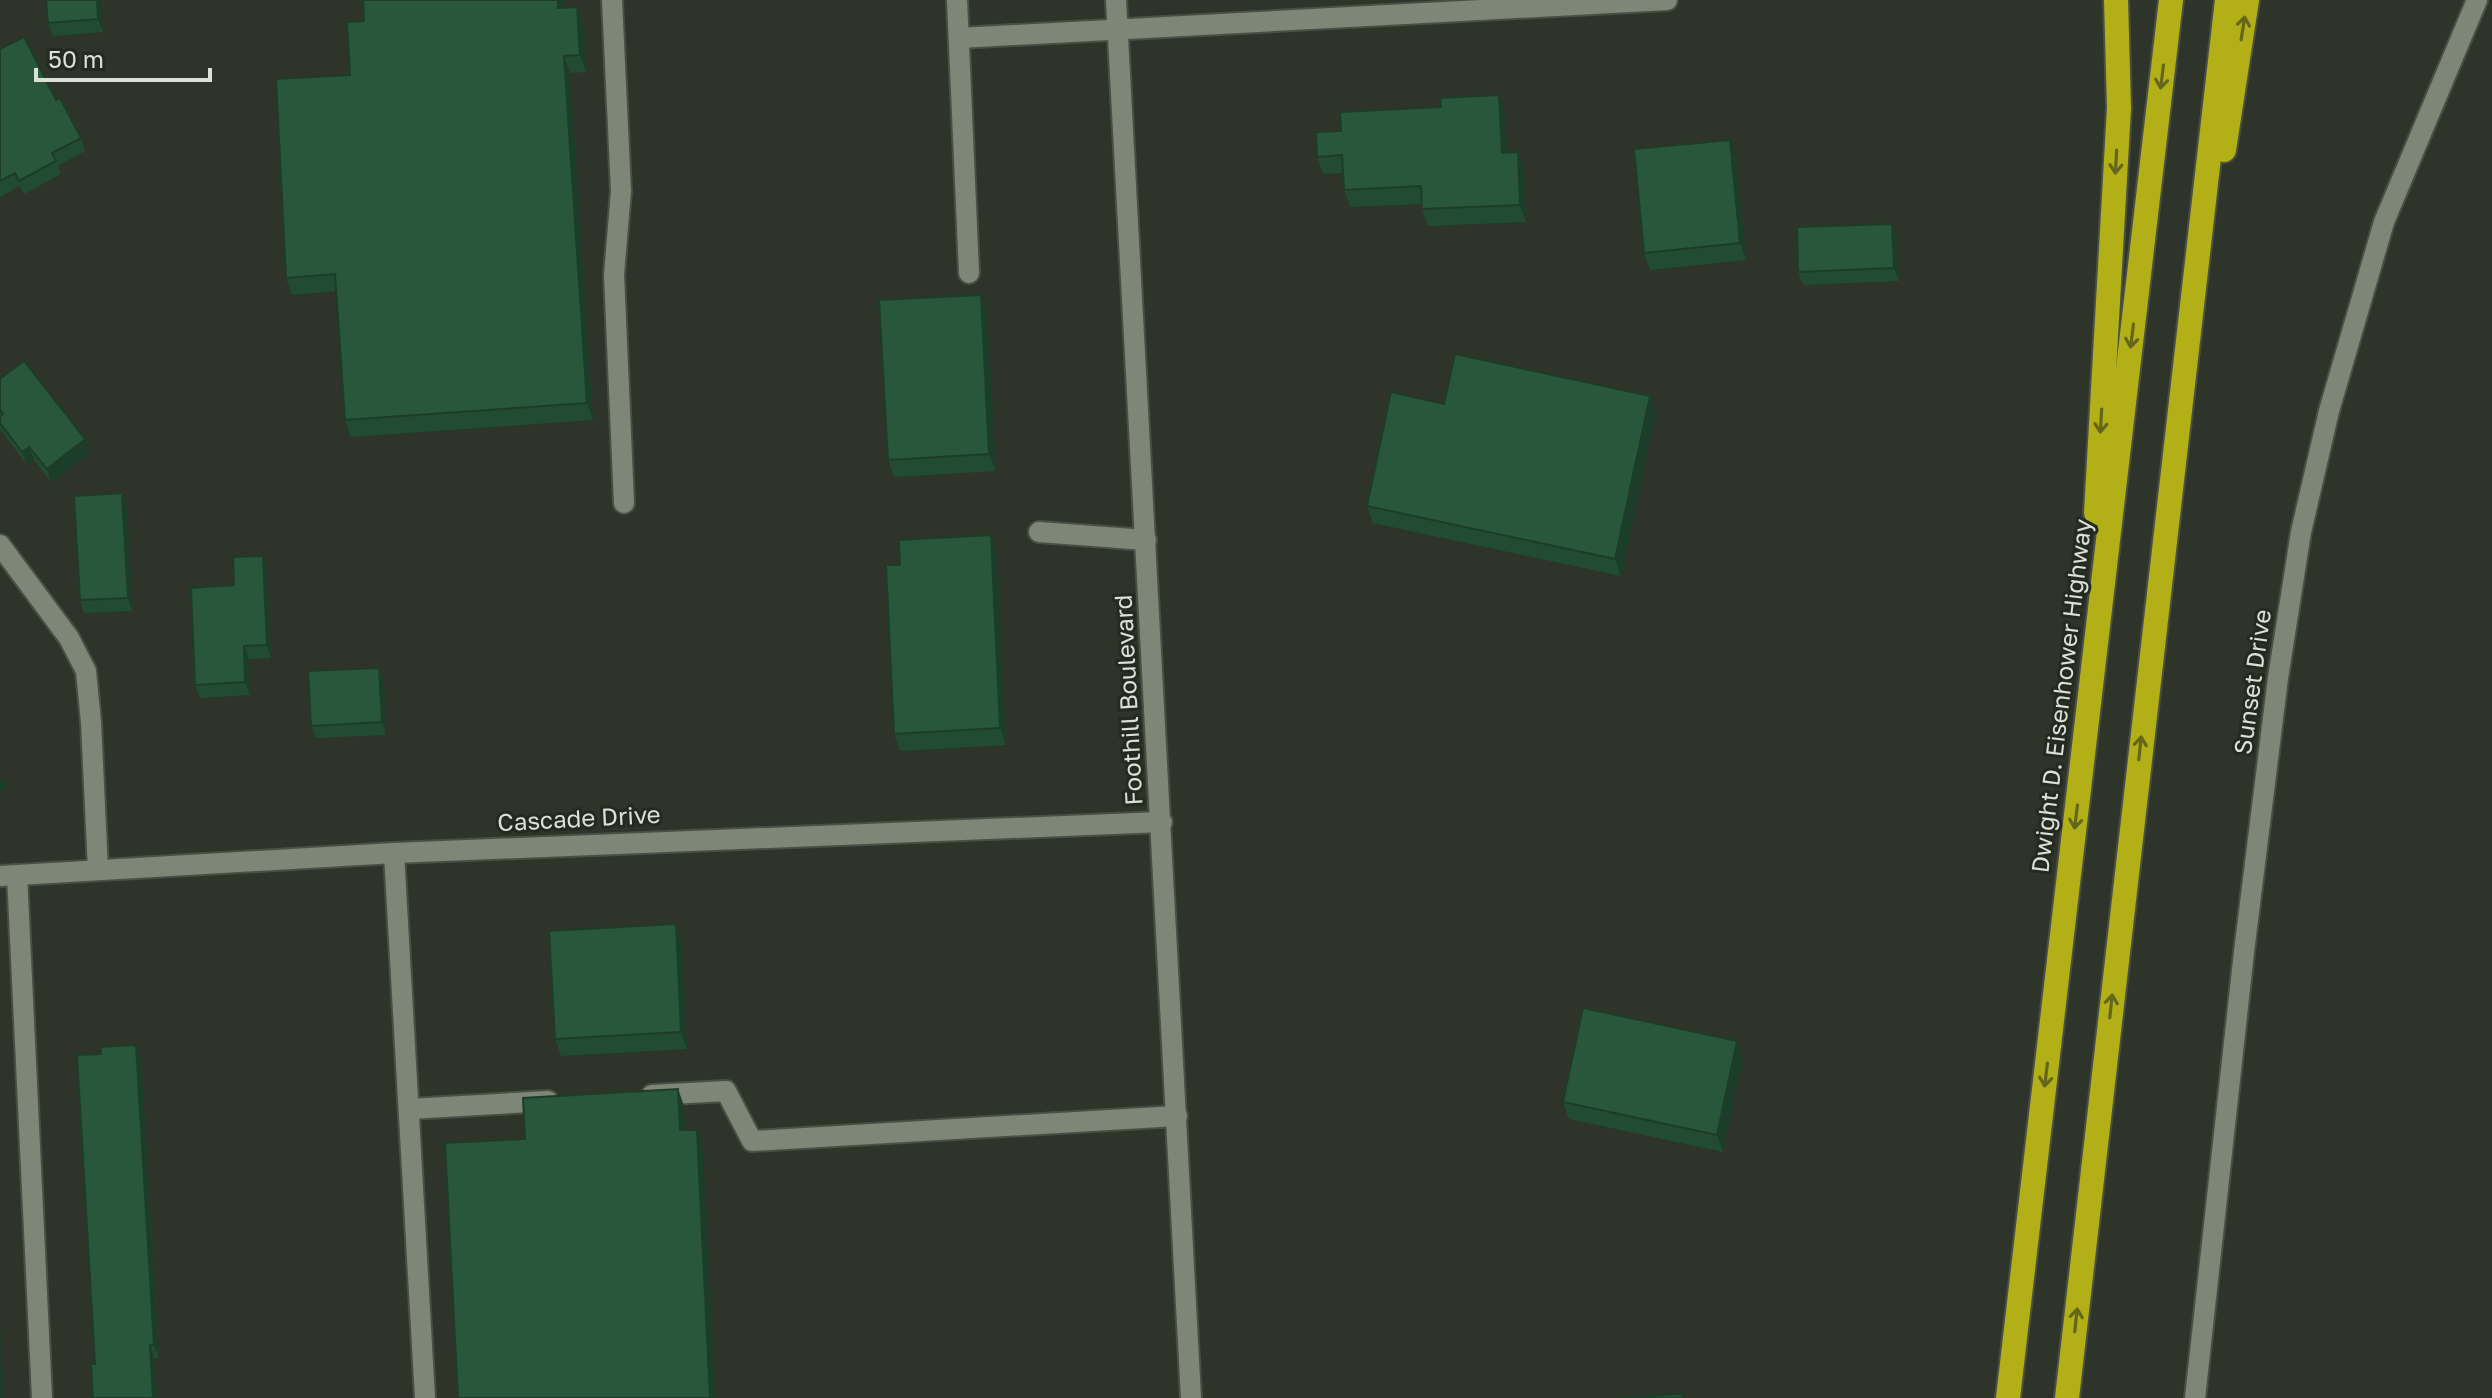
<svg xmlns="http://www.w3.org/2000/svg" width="2492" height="1398" font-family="'Golos Text',sans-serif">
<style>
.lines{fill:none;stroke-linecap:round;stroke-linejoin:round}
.minor-casing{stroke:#494f45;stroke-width:24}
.highway-casing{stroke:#494f45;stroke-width:28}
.minor{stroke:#7e8678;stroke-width:20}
.highway{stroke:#b3af16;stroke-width:24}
.wall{fill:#224b33}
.shaded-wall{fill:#1c3d29}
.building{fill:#28573b;stroke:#1c3d29;stroke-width:2}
.oneway{stroke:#64661b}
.labels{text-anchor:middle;stroke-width:6;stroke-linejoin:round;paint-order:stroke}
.street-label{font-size:24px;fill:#dce0d9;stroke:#242a1f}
</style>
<rect width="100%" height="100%" fill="#2e3429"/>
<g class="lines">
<defs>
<g id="minor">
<polyline points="612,0 621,191 614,275 624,503"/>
<polyline points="957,0 969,273"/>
<polyline points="1116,0 1191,1398"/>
<polyline points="959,38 1667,0"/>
<polyline points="1039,532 1146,540"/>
<polyline points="0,545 69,638 86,671 91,722 98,870"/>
<polyline points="394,853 425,1398"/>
<polyline points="17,875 42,1398"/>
<polyline points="0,876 394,853 1162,822"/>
<polyline points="652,1095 726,1091 752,1141 1177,1116"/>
<polyline points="409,1109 548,1101"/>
<polyline points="2195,1398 2244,952 2278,678 2301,532 2329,411 2384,222 2477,0"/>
</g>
<g id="highway">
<polyline points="2224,150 2247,0"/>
<polyline points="2096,513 2119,108 2116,0"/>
<polyline points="2008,1398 2171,0"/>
<polyline points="2067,1398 2227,0"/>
</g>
</defs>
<!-- minor casing -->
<use href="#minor" class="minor-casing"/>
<!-- highway casing -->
<use href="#highway" class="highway-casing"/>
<!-- minor -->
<use href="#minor" class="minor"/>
<!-- highway -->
<use href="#highway" class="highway"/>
</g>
<!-- wall -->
<g class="wall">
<polygon points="46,0 101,0 103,32 53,36 48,23"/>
<polygon points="363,0 563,0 563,8 577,7 584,24 586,72 570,73 593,420 351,437 345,420 336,291 292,295 286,278 350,75 364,21"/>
<polygon points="0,49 56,100 81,138 85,151 58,166 61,174 24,194 20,186 0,197"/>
<polygon points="1505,112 1507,152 1524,169 1526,222 1428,226 1422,209 1422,204 1350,207 1344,190 1343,173 1323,174 1317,157 1341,131"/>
<polygon points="1730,140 1736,157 1746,260 1650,270 1644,253"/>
<polygon points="1897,237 1899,281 1803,285 1798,272"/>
<polygon points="987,312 996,471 894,477 888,460"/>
<polygon points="0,379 90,452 51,482 34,460 27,465 0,429"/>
<polygon points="1650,396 1656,413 1621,576 1373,523 1367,506"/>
<polygon points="127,506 132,611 84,613 80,600"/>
<polygon points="997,552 1006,745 900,751 894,734"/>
<polygon points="263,556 267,569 271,658 249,659 250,695 200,698 195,685 234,585"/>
<polygon points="379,668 384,681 386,735 316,738 311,726"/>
<polygon points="676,924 682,941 687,1049 561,1056 555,1039"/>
<polygon points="136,1045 141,1058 156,1304 159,1358 154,1358 157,1398 93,1398 95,1364 101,1054"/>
<polygon points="1743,1058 1723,1152 1569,1119 1563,1102"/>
</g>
<!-- shaded-wall -->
<g class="shaded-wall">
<polygon points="97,0 101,0 103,32 98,19"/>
<polygon points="558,0 563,0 564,25 558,8"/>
<polygon points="577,7 584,24 586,72 580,55"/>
<polygon points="564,56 570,73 593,420 587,403"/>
<polygon points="1499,95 1505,112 1508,170 1502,153"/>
<polygon points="1730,140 1736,157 1746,260 1740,243"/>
<polygon points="1518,152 1524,169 1526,222 1520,205"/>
<polygon points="1892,224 1897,237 1899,281 1894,268"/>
<polygon points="981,295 987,312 996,471 989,454"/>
<polygon points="1650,396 1656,413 1621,576 1615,559"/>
<polygon points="85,439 90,452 51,482 47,469"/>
<polygon points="29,447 34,460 27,465 22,452"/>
<polygon points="122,493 127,506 132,611 128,598"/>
<polygon points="991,535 997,552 1006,745 1000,728"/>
<polygon points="263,556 267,569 271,658 267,645"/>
<polygon points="244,646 249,659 250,695 245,682"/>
<polygon points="379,668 384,681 386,735 382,722"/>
<polygon points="4,777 8,786 0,792 0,780"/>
<polygon points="676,924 682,941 687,1049 681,1032"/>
<polygon points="1737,1041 1743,1058 1723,1152 1717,1135"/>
<polygon points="136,1045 141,1058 159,1358 154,1345"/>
<polygon points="678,1089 684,1106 686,1147 680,1130"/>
<polygon points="697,1130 703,1147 716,1398 710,1398"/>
<polygon points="0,1325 4,1398 0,1398"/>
<polygon points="150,1345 154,1358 157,1398 153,1398"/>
</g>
<!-- building -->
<g class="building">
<polygon points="46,0 97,0 98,19 48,23"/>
<polygon points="363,0 558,0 558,8 577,7 580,55 564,56 587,403 345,420 335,274 286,278 276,79 350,75 347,22 364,21"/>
<polygon points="24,37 56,100 60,98 81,138 52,153 56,161 19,181 15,173 0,181 0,49"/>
<polygon points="1499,95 1502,153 1518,152 1520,205 1422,209 1421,186 1344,190 1342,155 1317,157 1316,132 1341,131 1340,112 1441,107 1440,98"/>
<polygon points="1730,140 1740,243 1644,253 1634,149"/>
<polygon points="1892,224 1894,268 1798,272 1797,227"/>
<polygon points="981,295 989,454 888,460 879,300"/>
<polygon points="1455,354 1650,396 1615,559 1367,506 1391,392 1444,404"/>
<polygon points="24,361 85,439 47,469 29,447 22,452 0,423 0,416 3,414 0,410 0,379"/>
<polygon points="122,493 128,598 80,600 74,496"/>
<polygon points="991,535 1000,728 894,734 886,565 900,565 899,540"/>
<polygon points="263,556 267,645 244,646 245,682 195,685 191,588 234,585 233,557"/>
<polygon points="379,668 382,722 311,726 308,671"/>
<polygon points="676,924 681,1032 555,1039 549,931"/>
<polygon points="1583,1008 1737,1041 1717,1135 1563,1102"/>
<polygon points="136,1045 154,1345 150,1345 153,1398 93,1398 91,1364 95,1364 77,1055 101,1054 101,1047"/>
<polygon points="678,1089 680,1130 697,1130 710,1398 458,1398 445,1143 525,1139 523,1098"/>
<polygon points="1682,1394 1682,1398 1618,1398"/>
</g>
<!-- one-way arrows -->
<defs><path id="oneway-shaft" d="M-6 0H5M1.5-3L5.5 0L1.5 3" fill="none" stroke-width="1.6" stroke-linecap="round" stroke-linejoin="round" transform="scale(2)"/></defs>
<g class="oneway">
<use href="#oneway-shaft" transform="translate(2243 28) rotate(-81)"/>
<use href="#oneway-shaft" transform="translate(2162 77) rotate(97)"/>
<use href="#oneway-shaft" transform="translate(2116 162) rotate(93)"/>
<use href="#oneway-shaft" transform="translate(2132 336) rotate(97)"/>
<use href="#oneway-shaft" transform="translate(2101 421) rotate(93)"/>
<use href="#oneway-shaft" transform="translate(2140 748) rotate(-84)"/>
<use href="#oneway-shaft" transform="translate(2076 817) rotate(97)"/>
<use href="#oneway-shaft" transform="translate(2111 1006) rotate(-84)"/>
<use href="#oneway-shaft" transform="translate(2046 1075) rotate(97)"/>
<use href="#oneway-shaft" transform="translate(2076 1320) rotate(-84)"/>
</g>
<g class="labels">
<!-- street labels -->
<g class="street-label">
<text transform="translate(2253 682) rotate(-82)" y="8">Sunset Drive</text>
<text transform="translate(2062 696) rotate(-83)" y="8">Dwight D. Eisenhower Highway</text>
<text transform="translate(1129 700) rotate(-93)" y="8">Foothill Boulevard</text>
<text transform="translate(579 819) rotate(-3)" y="8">Cascade Drive</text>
</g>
</g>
<!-- scale -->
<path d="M36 68v12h174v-12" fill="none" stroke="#dce0d9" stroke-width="4"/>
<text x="48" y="68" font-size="24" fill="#dce0d9" stroke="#242a1f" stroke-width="6" paint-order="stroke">50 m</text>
</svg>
